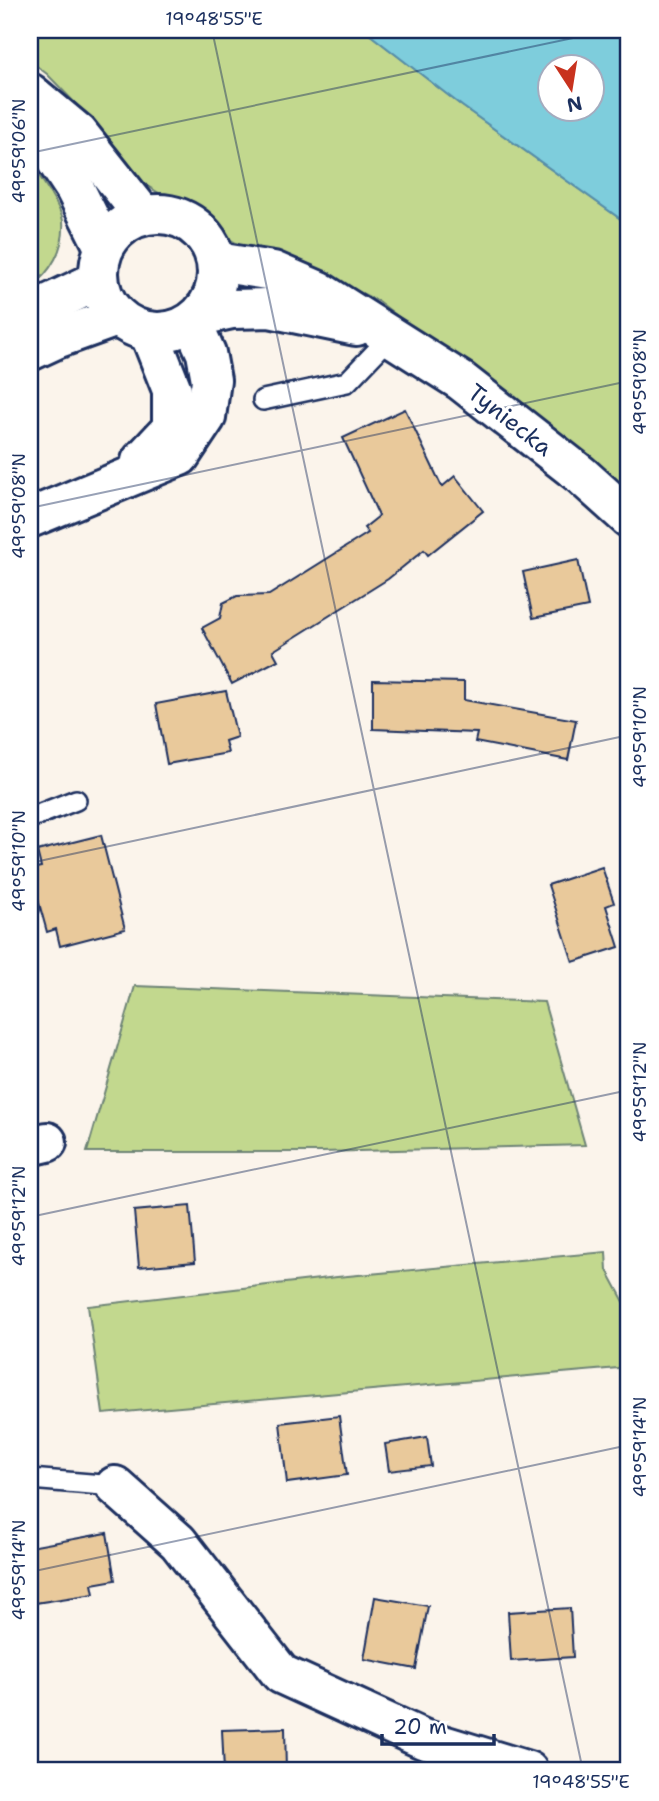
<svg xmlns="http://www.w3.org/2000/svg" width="659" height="1801" font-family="'Shantell Sans',sans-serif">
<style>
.green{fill:#c2d88e;stroke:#6e8476;stroke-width:2}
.water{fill:#7ecddc;stroke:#568eaa;stroke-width:2;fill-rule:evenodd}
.building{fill:#e9c99b;stroke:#1b2f5e;stroke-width:2}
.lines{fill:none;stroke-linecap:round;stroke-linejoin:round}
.lane-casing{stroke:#1b2f5e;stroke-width:24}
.street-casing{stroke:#1b2f5e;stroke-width:44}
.secondary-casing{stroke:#1b2f5e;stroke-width:44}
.lane{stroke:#fff;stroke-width:19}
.street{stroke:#fff;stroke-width:38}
.secondary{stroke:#fff;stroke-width:38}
.ticks{fill:none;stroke:#1b2f5e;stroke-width:2;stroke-opacity:0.45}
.labels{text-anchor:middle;stroke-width:6;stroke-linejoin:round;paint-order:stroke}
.street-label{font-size:24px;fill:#1b2f5e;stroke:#fff}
.neatline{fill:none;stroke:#1b2f5e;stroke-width:2.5}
.ticks-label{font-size:18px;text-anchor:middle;fill:#1b2f5e}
</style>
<rect width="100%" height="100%" fill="#fbf4eb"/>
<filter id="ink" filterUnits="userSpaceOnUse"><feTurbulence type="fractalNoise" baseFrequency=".0143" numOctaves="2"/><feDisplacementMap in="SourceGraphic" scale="14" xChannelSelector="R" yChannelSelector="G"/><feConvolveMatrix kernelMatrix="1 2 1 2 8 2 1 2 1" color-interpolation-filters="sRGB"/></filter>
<g filter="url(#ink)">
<!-- green -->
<g class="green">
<polygon points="30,30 364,30 462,106 629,225 629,495 378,301 319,272 247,249 231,240 196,207 159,193 139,181 78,106 47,74 30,61"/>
<path d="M 30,163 C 39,175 61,207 63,221 C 65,249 51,272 30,288 Z"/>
<polygon points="135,986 544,1002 585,1145 322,1152 87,1152"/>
<polygon points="606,1252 607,1270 629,1311 629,1367 103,1414 88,1306 337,1277"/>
</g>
<!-- water -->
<path class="water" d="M 364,30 L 629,30 L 629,225 L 462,106 ZM 550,66 L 592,66 L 592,108 L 550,108 Z"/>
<!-- building -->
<g class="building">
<polygon points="405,409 442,487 455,476 483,511 428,555 424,550 388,579 273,651 278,660 232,684 202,628 220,618 223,603 237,596 269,595 368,533 364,528 379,516 343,438"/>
<polygon points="578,560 588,607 533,618 523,572"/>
<polygon points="373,680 464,682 464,700 576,720 568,760 475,742 477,733 373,729"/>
<polygon points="226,691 237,737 225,741 228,753 167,764 156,704"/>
<polygon points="101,835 125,929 60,946 56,929 47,932 39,903 32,869 41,867 37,851"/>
<polygon points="602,867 614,903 606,906 619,947 573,962 548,885"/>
<polygon points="190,1206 195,1262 139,1267 134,1211"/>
<polygon points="339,1416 347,1475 287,1483 280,1423"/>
<polygon points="427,1437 431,1466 389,1471 385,1444"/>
<polygon points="107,1533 115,1580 92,1584 94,1594 35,1603 33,1594 30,1594 30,1547"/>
<polygon points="375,1597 428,1606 416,1669 364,1659"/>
<polygon points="570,1608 573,1657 511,1661 508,1612"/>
<polygon points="285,1728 286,1771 224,1771 222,1730"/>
</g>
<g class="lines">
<defs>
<g id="lane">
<polyline points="263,400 347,382 390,337"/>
<polyline points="30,818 76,800"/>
<polyline points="30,1479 115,1486"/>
</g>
<g id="street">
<polyline points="141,461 172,428 172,390 149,332"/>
<polyline points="30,518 180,456 206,417 211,380 206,353 192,322"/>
<polyline points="30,1146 47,1142"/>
<polyline points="115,1486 178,1542 281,1674 423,1739 528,1771"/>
</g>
<g id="secondary">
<polyline points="30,93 78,133 143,215"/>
<polyline points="30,114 42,139 75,189 104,247"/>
<circle cx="158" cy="273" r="59"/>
<polyline points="217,262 273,271 319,291 461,381 580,474 629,518"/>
<polyline points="30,313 99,280"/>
<polyline points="200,316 232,309 269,308 356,326"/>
<polyline points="30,351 56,339 117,317"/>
</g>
</defs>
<!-- lane casing -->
<use href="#lane" class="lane-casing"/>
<!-- street casing -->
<use href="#street" class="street-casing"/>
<!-- secondary casing -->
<use href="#secondary" class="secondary-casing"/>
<!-- lane -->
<use href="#lane" class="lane"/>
<!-- street -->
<use href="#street" class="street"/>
<!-- secondary -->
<use href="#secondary" class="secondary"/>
</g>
</g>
<!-- ticks -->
<path class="ticks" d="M 212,30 L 583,1771M 30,153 L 611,30M 30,508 L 629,381M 30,863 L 629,735M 30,1217 L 629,1090M 30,1572 L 629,1445"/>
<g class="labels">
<!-- street labels -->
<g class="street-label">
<text transform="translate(510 420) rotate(38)" y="8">Tyniecka</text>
</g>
</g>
<!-- margin -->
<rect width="659" height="1801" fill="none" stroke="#fff" stroke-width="77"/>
<!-- north arrow -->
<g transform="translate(571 88) rotate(168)"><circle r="33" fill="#ffffff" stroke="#a4acbf" stroke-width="2"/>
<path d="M0-5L12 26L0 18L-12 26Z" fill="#c8321e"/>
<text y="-10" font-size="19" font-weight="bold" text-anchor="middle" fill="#1b2f5e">N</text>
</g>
<!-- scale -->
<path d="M382 1734v10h112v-10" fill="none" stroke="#1b2f5e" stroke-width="3.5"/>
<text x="393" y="1734" font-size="21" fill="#1b2f5e" stroke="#ffffff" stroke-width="5" paint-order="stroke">20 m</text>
<rect x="38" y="38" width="582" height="1724" class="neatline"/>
<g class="ticks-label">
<text x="214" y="25">19°48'55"E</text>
<text transform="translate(19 151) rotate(-90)" y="6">49°59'06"N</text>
<text transform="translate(640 382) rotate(-90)" y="6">49°59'08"N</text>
<text transform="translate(19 506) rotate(-90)" y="6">49°59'08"N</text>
<text transform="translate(640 737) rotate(-90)" y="6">49°59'10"N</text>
<text transform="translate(19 861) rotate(-90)" y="6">49°59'10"N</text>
<text transform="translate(640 1092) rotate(-90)" y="6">49°59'12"N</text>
<text transform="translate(19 1216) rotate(-90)" y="6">49°59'12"N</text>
<text transform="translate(640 1447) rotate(-90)" y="6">49°59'14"N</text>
<text transform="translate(19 1570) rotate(-90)" y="6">49°59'14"N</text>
<text x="581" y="1788">19°48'55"E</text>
</g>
</svg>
